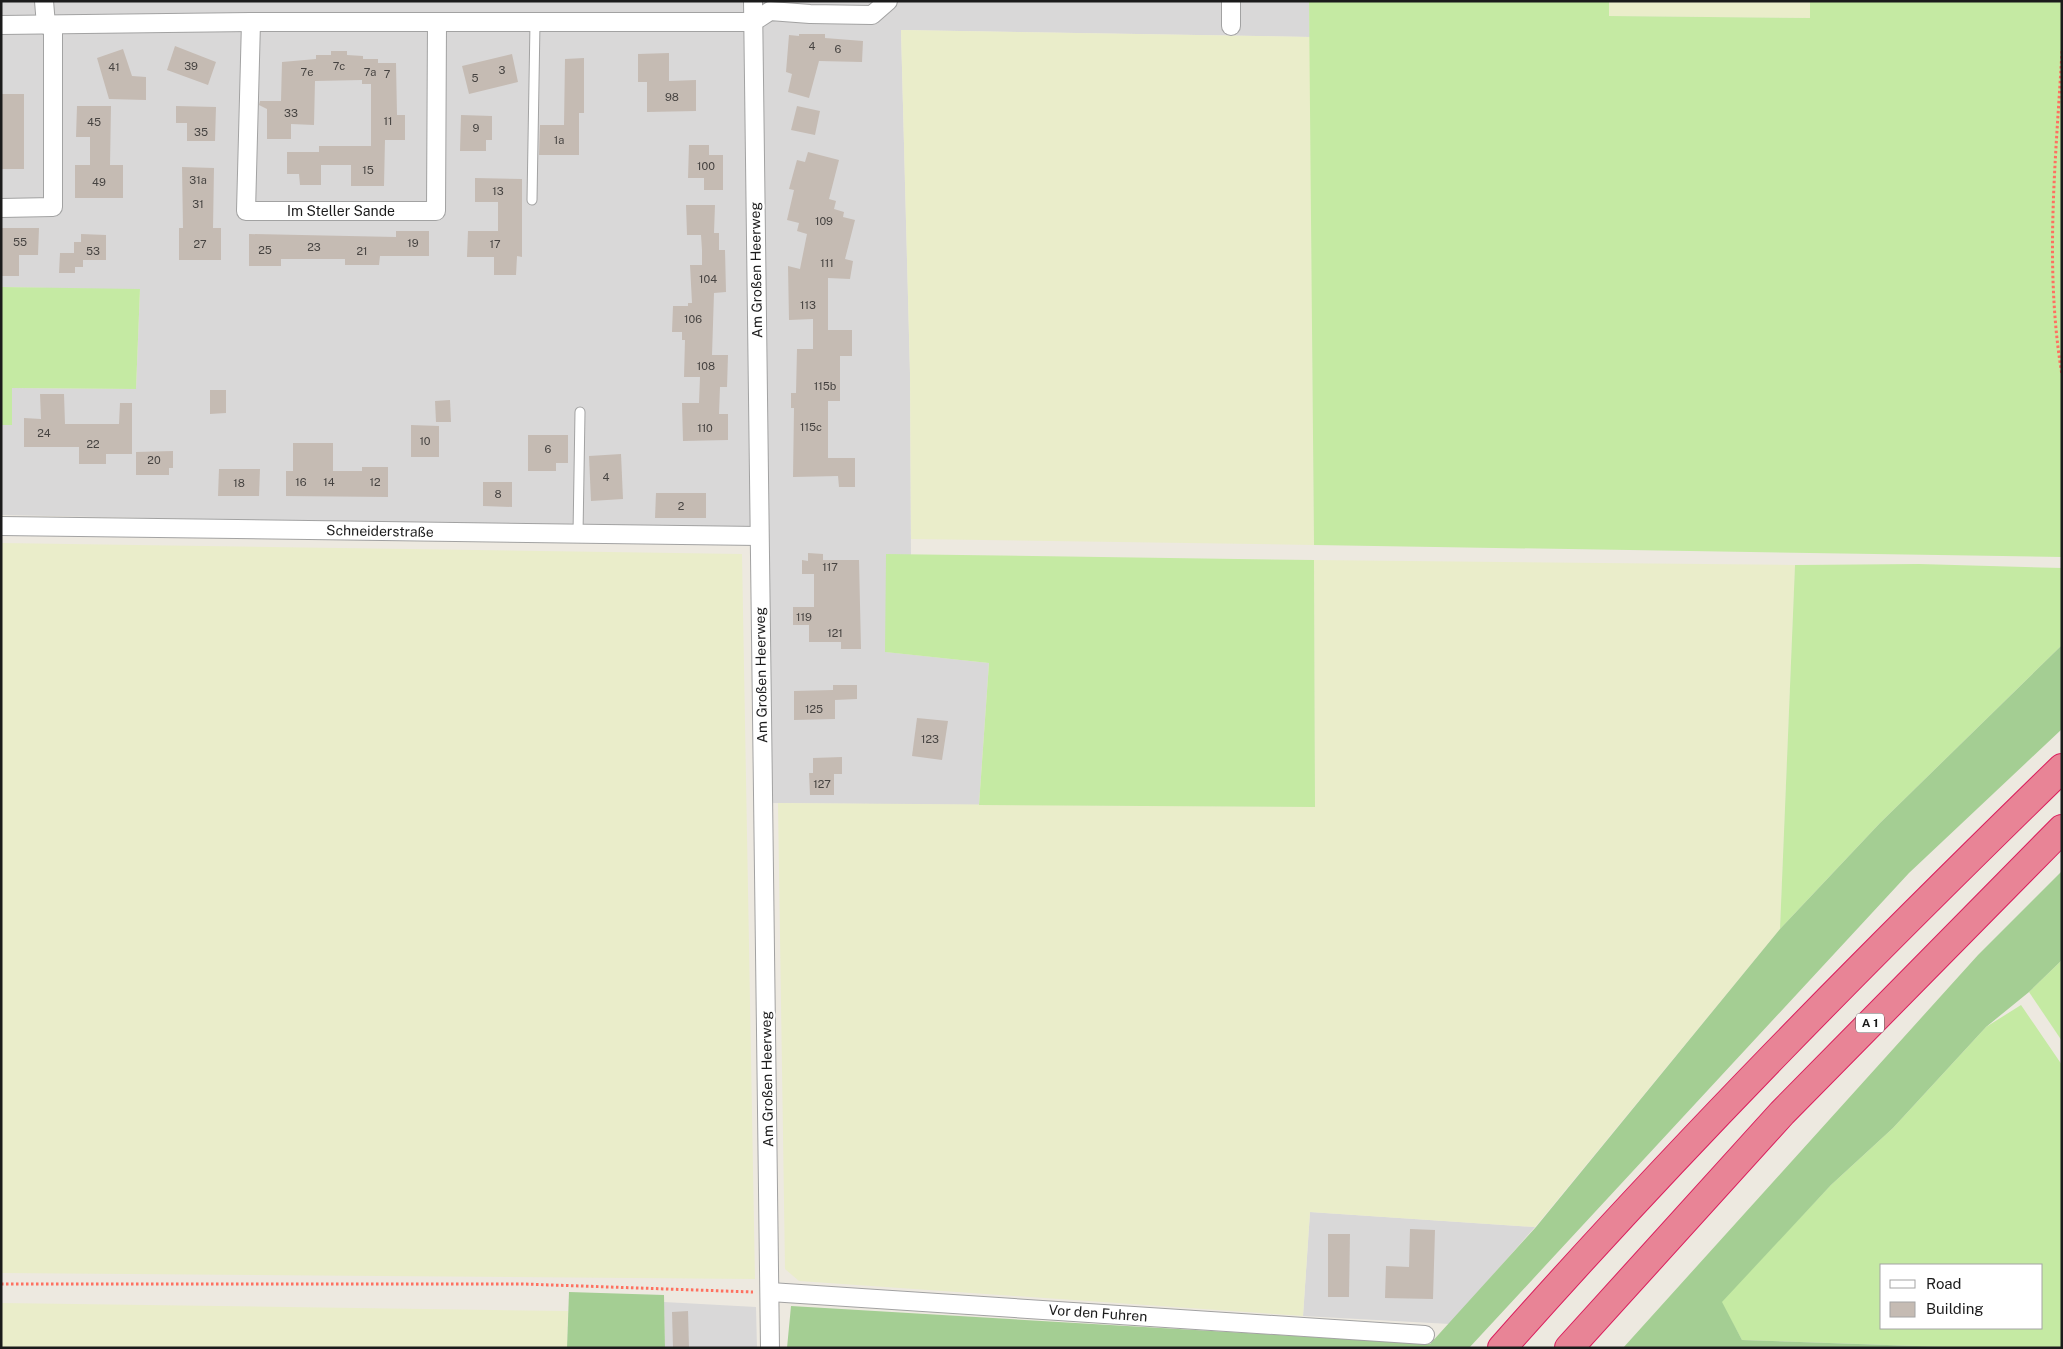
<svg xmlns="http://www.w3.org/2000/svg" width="2063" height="1349" font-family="'Public Sans',sans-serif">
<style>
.residential{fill:#d9d8d8}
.farmland{fill:#eaedca}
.grass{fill:#c5eaa3;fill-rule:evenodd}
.forest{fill:#a4ce93}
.building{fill:#c5bbb3}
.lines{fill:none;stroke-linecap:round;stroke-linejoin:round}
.lane-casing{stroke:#a2a2a2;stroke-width:11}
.street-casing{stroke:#a2a2a2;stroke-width:20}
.highway-casing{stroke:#da1e5d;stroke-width:30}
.path{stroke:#fe7160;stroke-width:3;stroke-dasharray:2.5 2.5;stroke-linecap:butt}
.lane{stroke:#fff;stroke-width:9}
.street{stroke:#fff;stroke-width:18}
.highway{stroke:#e88496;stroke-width:28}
.labels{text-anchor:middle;stroke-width:4.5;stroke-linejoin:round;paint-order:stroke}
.number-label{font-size:11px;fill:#464341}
.shield{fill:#fff;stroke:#5f5f5f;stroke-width:1}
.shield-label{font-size:12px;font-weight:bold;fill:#1b1b1b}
.street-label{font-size:14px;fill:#1b1b1b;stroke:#fff}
</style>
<rect width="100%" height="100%" fill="#ede9e0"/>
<!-- residential -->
<g class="residential">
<polygon points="1,1 1309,1 1310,37 901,30 910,373 911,555 886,555 886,652 989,663 979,805 771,803 762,531 1,515 1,425 12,425 12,388 136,389 140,290 1,287"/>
<polygon points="1310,1212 1535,1227 1450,1324 1303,1316"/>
<polygon points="664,1302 756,1307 757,1348 665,1348"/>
</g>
<!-- farmland -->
<g class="farmland">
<polygon points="1609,1 1810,1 1810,18 1609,16"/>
<polygon points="901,30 1310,37 1314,545 911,539 910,373"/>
<polygon points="1,543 742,554 755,1279 1,1273"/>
<polygon points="1314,560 1795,565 1780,929 1535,1227 1310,1212 1303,1316 799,1281 785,1269 778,803 1315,807"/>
<polygon points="1,1303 568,1311 567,1348 1,1348"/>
</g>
<!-- grass -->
<g class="grass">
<polygon points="1309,1 1609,1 1609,16 1810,18 1810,1 2062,1 2062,557 1314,545"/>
<polygon points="1,287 140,289 136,389 12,388 12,425 1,425"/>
<polygon points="886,554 1314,560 1315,807 979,805 989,663 885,652"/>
<polygon points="1919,564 2062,568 2062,645 1880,823 1780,929 1795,565"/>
<polygon points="2062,960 2062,1041 2029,992"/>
<path d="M 2021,1005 L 2062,1065 L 2062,1348 L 1975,1348 L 1742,1340 L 1721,1302 L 1831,1185 L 1893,1128 L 1986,1027 ZM 1882,1265 L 2042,1265 L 2042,1328 L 1882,1328 Z"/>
</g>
<!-- forest -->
<g class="forest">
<polygon points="2062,645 2062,729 1909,873 1469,1348 787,1348 791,1306 1430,1344 1536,1227 1780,929 1880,823"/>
<polygon points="2062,871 2062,960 2029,992 1986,1027 1893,1128 1831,1185 1722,1302 1742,1340 1975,1348 1623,1348 1978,955"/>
<polygon points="569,1292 664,1295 665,1348 567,1348"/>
</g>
<!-- building -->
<g class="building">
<polygon points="799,34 825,34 825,38 863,41 862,62 819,61 809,98 788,92 792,74 786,72 789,35 799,36"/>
<polygon points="175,46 216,62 208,85 167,70"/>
<polygon points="123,49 132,76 146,77 146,100 109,99 97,58"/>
<polygon points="331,51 347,51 347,55 363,56 363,59 378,59 378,63 396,63 397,115 405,115 405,140 385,140 384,186 351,186 351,165 321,165 321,185 300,185 299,174 287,174 287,152 319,152 319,146 371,146 371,84 362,84 362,80 315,81 314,125 291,124 291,139 267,139 267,109 259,105 260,101 281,101 282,62 316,59 316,55 331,55"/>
<polygon points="669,53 669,81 696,80 696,111 647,112 647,82 638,82 638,54"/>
<polygon points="512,54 518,82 469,94 462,66"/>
<polygon points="584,58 584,113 579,113 579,155 539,155 540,125 564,125 565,59"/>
<rect x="1" y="94" width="23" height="75"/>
<polygon points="77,106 111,106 110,165 123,165 123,198 75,198 75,165 90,165 90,137 76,137"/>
<polygon points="176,106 216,107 215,141 187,141 187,123 176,123"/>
<polygon points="797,106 820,111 815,135 791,130"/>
<polygon points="461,115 492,116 492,140 486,140 486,151 460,151"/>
<polygon points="689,145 709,145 709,155 723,155 723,190 704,190 704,178 688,178"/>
<polygon points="808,152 839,160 829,199 836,201 834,209 844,212 843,217 855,220 845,259 853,261 850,279 828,278 828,330 852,330 852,356 840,356 840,401 828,401 828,458 855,458 855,487 839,487 838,476 793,477 794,408 791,408 791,393 796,393 797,349 813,349 813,319 789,320 788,266 800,269 807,234 797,231 799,223 787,220 794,190 789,189 797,160 805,162"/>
<polygon points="182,167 214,168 213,228 221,228 221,260 179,260 179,228 183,228"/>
<polygon points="475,178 522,179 522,257 517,256 516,275 494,275 494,257 467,257 468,231 498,231 498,202 475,202"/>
<polygon points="686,205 715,205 714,233 719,233 719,250 725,250 726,292 714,293 712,355 728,355 727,387 720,387 719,414 728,414 728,440 683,441 682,403 699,403 700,377 684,377 685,340 682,340 682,332 672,332 673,306 688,306 688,303 692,303 690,265 702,265 702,250 701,235 687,235"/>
<polygon points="1,228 39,228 38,255 19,255 19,276 1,276"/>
<polygon points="396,231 429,231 429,256 380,256 379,265 345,265 345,259 281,259 281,266 249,266 249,234 396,237"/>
<polygon points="81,234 106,235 106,260 83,260 83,267 75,267 75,273 59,273 60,253 74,253 74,242 81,242"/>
<polygon points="210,390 226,390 226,413 210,414"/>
<polygon points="40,394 64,394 65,424 119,424 120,403 132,403 132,454 106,454 106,464 79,464 79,447 24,447 24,418 41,419"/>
<polygon points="450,400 451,422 436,422 435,401"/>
<polygon points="411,425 439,426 439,457 411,457"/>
<polygon points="528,435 568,435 568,463 556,463 556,471 528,471"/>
<polygon points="293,443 333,443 333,471 362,471 362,467 388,467 388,497 286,496 286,471 293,471"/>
<polygon points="173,451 173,468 169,468 169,475 136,475 136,452"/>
<polygon points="621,454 623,499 591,501 589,456"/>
<polygon points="219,469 260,469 259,496 218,496"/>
<polygon points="483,482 512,482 512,507 483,506"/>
<polygon points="656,493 706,493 706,518 655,518"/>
<polygon points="808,553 823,554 823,560 859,560 861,649 841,649 841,642 809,642 809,625 793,625 793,607 814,607 814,574 802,574 802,560 808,561"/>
<polygon points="833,685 857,685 857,699 835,700 835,719 794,720 794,691 833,690"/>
<polygon points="917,718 948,721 942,760 912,756"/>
<polygon points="842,757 842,774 834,774 834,795 810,795 809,773 813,773 813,758"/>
<polygon points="1410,1229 1435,1230 1433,1299 1385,1298 1386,1266 1409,1267"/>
<polygon points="1328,1234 1350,1234 1349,1297 1328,1297"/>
<polygon points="688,1311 689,1348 673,1348 672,1312"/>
</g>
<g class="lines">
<defs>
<g id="lane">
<polyline points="532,200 535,23"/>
<polyline points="578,534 580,412"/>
</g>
<g id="street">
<polyline points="44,1 46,25"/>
<polyline points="753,1 770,1348"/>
<polyline points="1231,1 1231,26"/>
<polyline points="251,22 246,211 436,211 437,23"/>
<polyline points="1,25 251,22 753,22 770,11 810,14 872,15 888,1"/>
<polyline points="1,208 53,207 53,25"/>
<polyline points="1,526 759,536"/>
<polyline points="770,1292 1425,1335"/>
</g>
<g id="highway">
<path d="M 1502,1348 C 1680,1147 1869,956 2062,768"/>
<polyline points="1569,1348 1782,1113 2062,829"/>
</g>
</defs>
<!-- lane casing -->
<use href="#lane" class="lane-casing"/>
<!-- street casing -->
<use href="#street" class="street-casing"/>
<!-- highway casing -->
<use href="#highway" class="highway-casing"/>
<!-- path -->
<g class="path">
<path d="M 2062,51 C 2056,159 2044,267 2062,375"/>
<polyline points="1,1284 523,1284 753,1292"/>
</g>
<!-- lane -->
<use href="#lane" class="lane"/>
<!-- street -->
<use href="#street" class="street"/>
<!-- highway -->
<use href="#highway" class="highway"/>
</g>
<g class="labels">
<!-- number labels -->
<g class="number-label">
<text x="812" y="50">4</text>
<text x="838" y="53">6</text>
<text x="191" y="70">39</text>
<text x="339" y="70">7c</text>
<text x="114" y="71">41</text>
<text x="502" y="74">3</text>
<text x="307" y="76">7e</text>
<text x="370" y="76">7a</text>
<text x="387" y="78">7</text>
<text x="475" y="82">5</text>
<text x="672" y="101">98</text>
<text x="291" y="117">33</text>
<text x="388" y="125">11</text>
<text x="94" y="126">45</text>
<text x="476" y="132">9</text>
<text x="201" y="136">35</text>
<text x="559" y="144">1a</text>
<text x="706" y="170">100</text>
<text x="368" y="174">15</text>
<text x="198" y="184">31a</text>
<text x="99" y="186">49</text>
<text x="498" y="195">13</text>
<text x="198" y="208">31</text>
<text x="824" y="225">109</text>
<text x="20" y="246">55</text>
<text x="413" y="247">19</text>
<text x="200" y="248">27</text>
<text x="495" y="248">17</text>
<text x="314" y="251">23</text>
<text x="265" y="254">25</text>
<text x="93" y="255">53</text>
<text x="362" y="255">21</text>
<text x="827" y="267">111</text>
<text x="708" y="283">104</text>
<text x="808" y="309">113</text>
<text x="693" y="323">106</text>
<text x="706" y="370">108</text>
<text x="825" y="390">115b</text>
<text x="811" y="431">115c</text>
<text x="705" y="432">110</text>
<text x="44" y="437">24</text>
<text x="425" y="445">10</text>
<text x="93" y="448">22</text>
<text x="548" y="453">6</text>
<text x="154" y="464">20</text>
<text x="606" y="481">4</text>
<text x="301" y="486">16</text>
<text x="329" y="486">14</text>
<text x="375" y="486">12</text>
<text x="239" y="487">18</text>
<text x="498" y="498">8</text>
<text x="681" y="510">2</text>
<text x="830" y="571">117</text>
<text x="804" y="621">119</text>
<text x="835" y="637">121</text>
<text x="814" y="713">125</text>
<text x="930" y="743">123</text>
<text x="822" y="788">127</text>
</g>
<!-- shield labels -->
<rect class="shield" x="1856" y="1013.5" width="28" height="19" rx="4"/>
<g class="shield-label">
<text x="1870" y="1027">A 1</text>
</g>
<!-- street labels -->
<g class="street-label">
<text x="341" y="216">Im Steller Sande</text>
<text transform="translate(756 270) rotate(-91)" y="5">Am Großen Heerweg</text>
<text transform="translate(380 531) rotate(1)" y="5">Schneiderstraße</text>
<text transform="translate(761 675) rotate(-91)" y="5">Am Großen Heerweg</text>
<text transform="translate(767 1079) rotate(-91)" y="5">Am Großen Heerweg</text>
<text transform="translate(1098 1313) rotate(4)" y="5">Vor den Fuhren</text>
</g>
</g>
<!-- border -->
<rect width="2063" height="1349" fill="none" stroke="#1b1b1b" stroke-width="5"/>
<!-- legend -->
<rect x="1880" y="1264" width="162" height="65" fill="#ffffff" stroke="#a4a4a4"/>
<rect x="1890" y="1280" width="25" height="8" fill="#ffffff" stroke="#a4a4a4"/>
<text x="1926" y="1289" font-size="15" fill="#1b1b1b">Road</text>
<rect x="1890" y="1302" width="25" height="15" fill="#c5bbb3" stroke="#a4a4a4"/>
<text x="1926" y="1314" font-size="15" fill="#1b1b1b">Building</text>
</svg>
